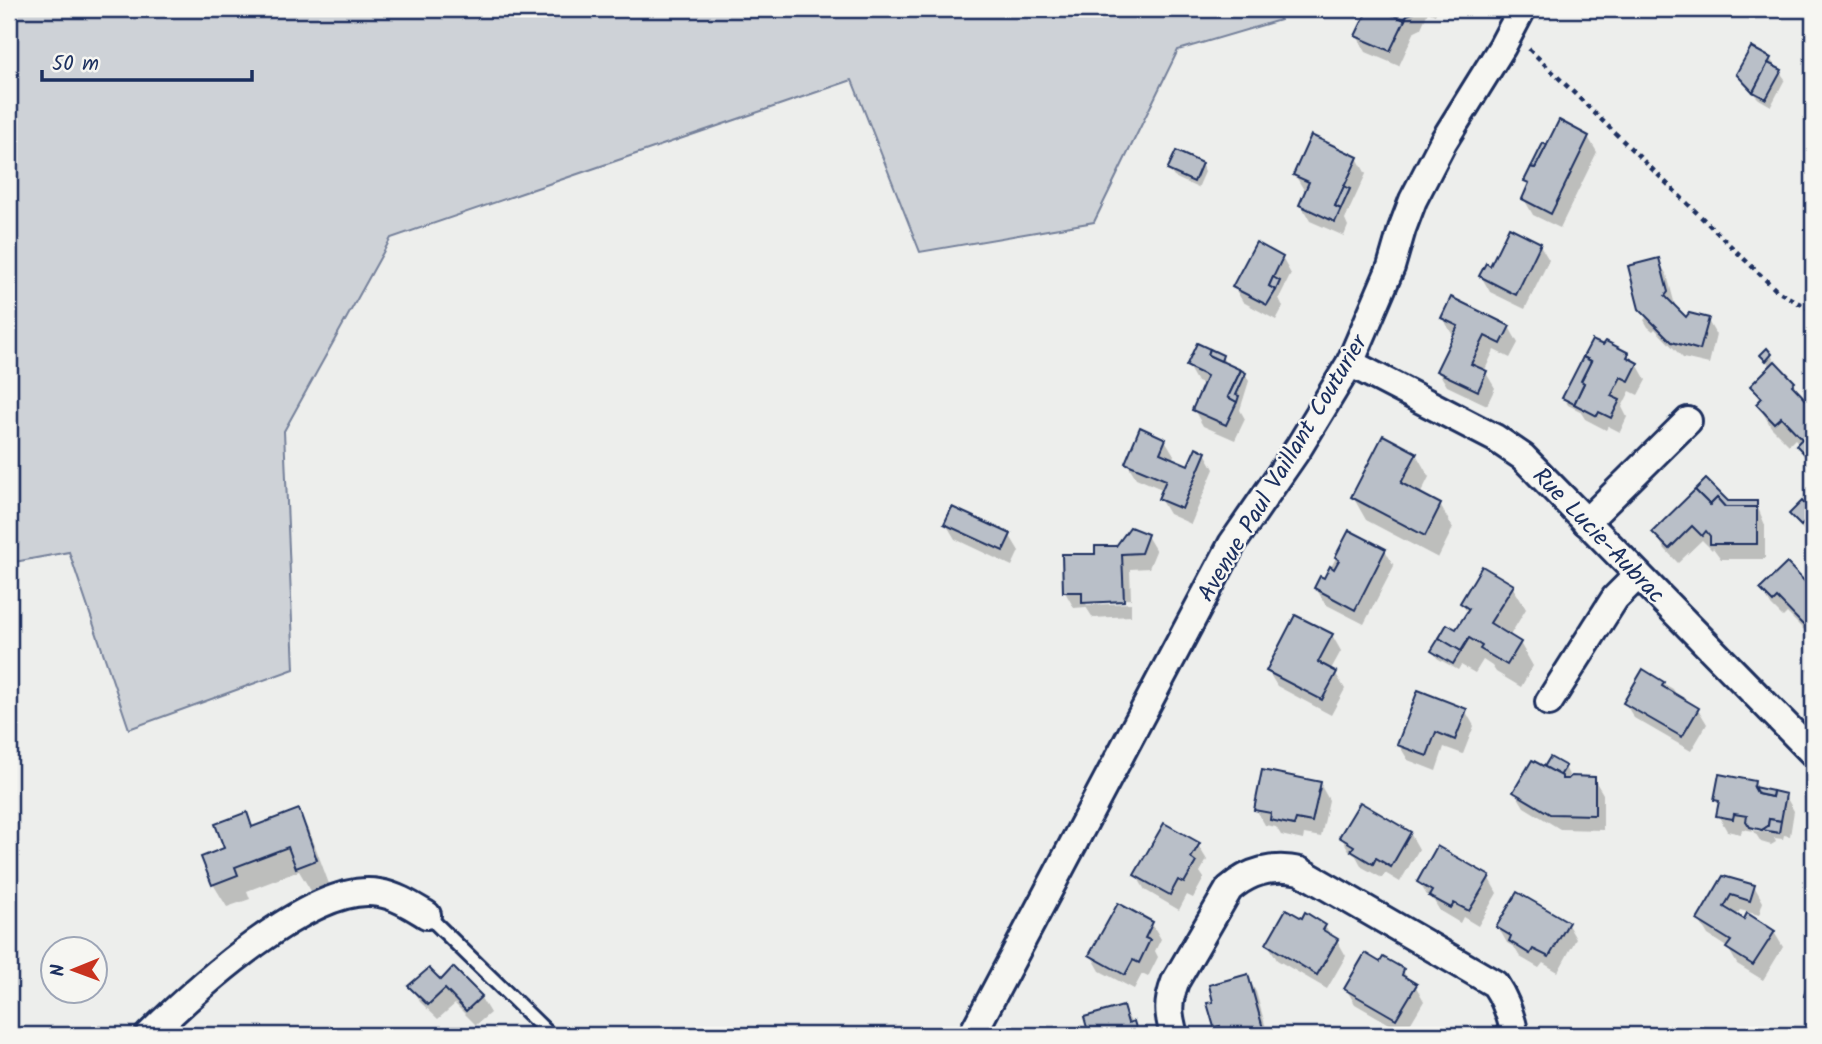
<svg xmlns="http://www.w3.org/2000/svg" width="1822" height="1044" font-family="Kalam,sans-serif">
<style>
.green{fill:#ced2d7;stroke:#74809a;stroke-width:2}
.shadow{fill:#0003;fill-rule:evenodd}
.building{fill:#b9bfc8;stroke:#1b2f5e;stroke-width:2}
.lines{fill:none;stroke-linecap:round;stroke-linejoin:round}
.service-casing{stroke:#1b2f5e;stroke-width:18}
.minor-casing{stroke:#1b2f5e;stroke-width:32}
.path{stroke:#1b2f5e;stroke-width:4.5;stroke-dasharray:5 5;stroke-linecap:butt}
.service{stroke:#f6f6f2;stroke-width:12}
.minor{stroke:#f6f6f2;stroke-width:26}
.labels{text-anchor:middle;stroke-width:5;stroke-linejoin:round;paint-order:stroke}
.street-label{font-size:24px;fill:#1b2f5e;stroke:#f6f6f2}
</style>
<rect width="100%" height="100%" fill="#edeeec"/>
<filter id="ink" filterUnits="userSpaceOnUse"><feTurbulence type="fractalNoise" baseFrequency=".0143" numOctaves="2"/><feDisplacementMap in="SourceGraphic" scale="14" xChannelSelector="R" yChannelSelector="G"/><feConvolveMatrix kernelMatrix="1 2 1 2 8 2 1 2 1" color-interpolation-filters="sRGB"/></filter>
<g filter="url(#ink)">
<!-- green -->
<polygon class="green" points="9,9 1267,9 1280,20 1178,50 1094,222 920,252 852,80 391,238 284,431 294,669 129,729 69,552 9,563"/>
<!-- shadow -->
<g class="shadow">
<polygon points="1370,9 1438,9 1435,15 1428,12 1421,28 1415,31 1399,66 1366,52 1357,36"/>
<polygon points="1813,31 1813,48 1809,40"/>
<polygon points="1770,59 1785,79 1771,106 1759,99 1742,82 1738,74"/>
<polygon points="1588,137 1597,152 1560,228 1533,215 1524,199 1530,187 1526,181 1547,147"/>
<polygon points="1357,158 1366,174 1345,219 1348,226 1344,236 1310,221 1301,205 1307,192 1304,190 1295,175"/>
<polygon points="1201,164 1205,172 1198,188 1174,177 1169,170"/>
<polygon points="1540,245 1549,260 1525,309 1490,292 1481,276 1491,268"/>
<polygon points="1282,258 1291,274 1279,298 1283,307 1276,320 1243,302 1234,287"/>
<polygon points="1658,260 1667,275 1676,309 1686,319 1707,319 1716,335 1709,364 1683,358 1655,329 1653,331 1648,327 1644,320 1646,318 1641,308"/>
<polygon points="1443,318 1509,327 1518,343 1510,358 1494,350 1484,372 1486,373 1495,388 1487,405 1447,386 1438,371 1455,335 1452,334"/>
<polygon points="1628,354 1632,362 1637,364 1646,380 1638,395 1630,391 1622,407 1627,417 1620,432 1608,426 1606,430 1585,419 1580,411 1568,405 1564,398"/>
<polygon points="1762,355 1771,355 1775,362 1793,383 1802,398 1813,409 1813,470 1798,445 1800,444 1795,439 1789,445 1771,427 1758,404 1761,401 1753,386 1771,367"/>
<polygon points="1222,357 1226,364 1245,374 1249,381 1240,410 1245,419 1235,440 1203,426 1194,410 1205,385 1197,382 1188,366"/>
<polygon points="1165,440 1174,455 1172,460 1189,467 1205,453 1214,469 1191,524 1169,514 1160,499 1164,490 1136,478 1127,463"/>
<polygon points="1416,454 1429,477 1420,495 1440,505 1453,528 1438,558 1366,520 1353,497"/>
<polygon points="1727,503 1756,503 1765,525 1765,559 1721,559 1713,548 1712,550 1702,540 1678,563 1664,548 1655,533"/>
<polygon points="1791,514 1812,514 1813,525 1805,532 1795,521"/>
<polygon points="946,524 1010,536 1019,551 1012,566 955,539"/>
<polygon points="1350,532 1385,550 1394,566 1364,624 1325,604 1316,588 1324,580"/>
<polygon points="1147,536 1156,551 1149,568 1130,569 1131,599 1084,601 1087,605 1131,603 1131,616 1093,618 1086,607 1074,608 1065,592 1096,555"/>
<polygon points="1787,565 1813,592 1813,639 1787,613 1783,617 1771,605 1762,589"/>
<polygon points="1512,586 1526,609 1509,637 1520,643 1533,666 1521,687 1496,672 1492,666 1483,660 1475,673 1461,665 1458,670 1437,658 1433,651 1457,632 1468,614 1462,603"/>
<polygon points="1332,635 1341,651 1330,671 1336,674 1345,689 1331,715 1277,686 1268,671"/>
<polygon points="1813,663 1813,680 1807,669"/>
<polygon points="1643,672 1673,689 1677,696 1698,709 1707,724 1691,751 1634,718 1625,703"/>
<polygon points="1465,710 1474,726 1463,754 1444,747 1436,771 1408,760 1399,745"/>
<polygon points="1565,767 1569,775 1563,786 1594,779 1603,794 1603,830 1560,829 1524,807 1515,792 1545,769"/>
<path d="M 1754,783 L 1758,790 L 1785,795 L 1794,811 L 1790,836 L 1784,835 L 1783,839 L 1774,838 L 1776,842 L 1771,845 L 1761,842 L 1754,831 L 1742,829 L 1741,834 L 1727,831 L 1718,815 L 1720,806 L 1716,799 ZM 1752,826 L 1771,830 L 1770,833 L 1752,830 Z"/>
<polygon points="1320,784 1329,800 1321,837 1304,834 1303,840 1281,835 1276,827 1265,825 1256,809"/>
<polygon points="298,812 311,835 329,884 311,891 299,871 247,891 250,899 227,907 213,884 247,815 254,828"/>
<polygon points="1410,833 1419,849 1400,882 1385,873 1382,878 1362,867 1356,856 1350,852 1341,837"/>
<polygon points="1198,845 1207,860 1200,872 1204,878 1193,898 1187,895 1179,910 1145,890 1136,875"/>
<polygon points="1488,877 1497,893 1478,926 1463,917 1460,923 1440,911 1434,901 1428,897 1419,882"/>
<polygon points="1724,878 1754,886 1763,902 1759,915 1740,910 1736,916 1774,932 1783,947 1763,980 1737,964 1728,948 1708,935 1699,920"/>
<polygon points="1305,915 1325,926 1332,937 1337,940 1346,956 1327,989 1277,960 1268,944 1302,920"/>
<polygon points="1567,923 1576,939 1558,972 1543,963 1539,968 1520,957 1514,947 1507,943 1498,927"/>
<polygon points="1152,924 1161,939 1155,951 1158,957 1148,977 1142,974 1134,989 1100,971 1091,955"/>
<polygon points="1381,965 1403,971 1409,981 1415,985 1424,1001 1405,1033 1355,1004 1346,989"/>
<polygon points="453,970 481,998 490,1013 476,1025 455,1004 438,1019 420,1002 411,987 441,982"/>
<polygon points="1812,970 1813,970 1813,1009 1805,996"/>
<polygon points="1247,976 1256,992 1268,1035 1220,1035 1215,1027 1215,1003"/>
<polygon points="1122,1008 1140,1035 1091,1035 1086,1018"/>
</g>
<!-- building -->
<g class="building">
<polygon points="1368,9 1380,9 1405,20 1390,51 1355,36"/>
<polygon points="1380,9 1415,9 1413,13 1407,15 1405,20"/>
<polygon points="1751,47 1771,58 1753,92 1736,74"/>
<polygon points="1768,63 1782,70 1766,99 1753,92"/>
<polygon points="1559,120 1589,136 1551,214 1522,199 1529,183 1524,181 1531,167 1535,168"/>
<polygon points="1311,135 1358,157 1335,206 1341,209 1335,222 1299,205 1309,182 1293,175"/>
<polygon points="1543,143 1547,145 1535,168 1531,167"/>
<polygon points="1176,151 1202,163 1194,182 1167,170"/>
<polygon points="1344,186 1350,189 1341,209 1335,206"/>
<polygon points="1509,227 1541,243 1516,295 1479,276 1486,263 1490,266"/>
<polygon points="1256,242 1283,257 1269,286 1276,290 1267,305 1232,287"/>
<polygon points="1659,258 1668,292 1665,296 1686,317 1689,313 1709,318 1700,350 1672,342 1639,309 1628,266"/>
<polygon points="1273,277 1280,281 1276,290 1269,286"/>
<polygon points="1451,297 1510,326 1501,344 1485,336 1471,364 1487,371 1478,391 1436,371 1458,326 1441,318"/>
<polygon points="1592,340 1603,345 1606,341 1629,353 1627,357 1638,363 1629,381 1621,377 1611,396 1620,400 1611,418 1599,412 1597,416 1574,404 1584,383 1581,381 1591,361 1583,357"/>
<polygon points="1197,343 1210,349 1208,355 1241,370 1228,397 1237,402 1226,425 1192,410 1207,376 1186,366"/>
<polygon points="1767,348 1772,354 1766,361 1760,355"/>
<polygon points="1210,349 1223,355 1221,361 1208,355"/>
<polygon points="1583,357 1591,361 1581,381 1584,383 1574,404 1562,398"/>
<polygon points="1775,361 1795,382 1792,385 1813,407 1813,463 1796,445 1802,439 1781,417 1774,423 1756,404 1762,398 1750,386"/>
<polygon points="1241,370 1246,373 1236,395 1239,396 1237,402 1228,397"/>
<polygon points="1140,427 1166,439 1160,453 1188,465 1196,447 1206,452 1182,509 1158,499 1166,480 1125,463"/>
<polygon points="1383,435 1417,453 1401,483 1441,504 1425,536 1351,497"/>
<polygon points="1706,479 1728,501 1757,501 1757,507 1725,507 1717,498 1710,505 1695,490"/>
<polygon points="1695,490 1710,505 1717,498 1725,507 1757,507 1757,544 1710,544 1710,536 1706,531 1702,536 1692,526 1669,549 1652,532"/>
<polygon points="1802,501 1813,514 1801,526 1789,514"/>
<polygon points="952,507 1011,534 1003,551 944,524"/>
<polygon points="1130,527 1148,534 1141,553 1122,554 1124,601 1082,603 1082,592 1063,592 1062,554 1095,554 1095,546 1116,546"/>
<polygon points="1349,530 1386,549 1355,610 1314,588 1320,576 1324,578 1330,566 1334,569 1339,560 1335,557"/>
<polygon points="1787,563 1813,590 1813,619 1805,627 1777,598 1773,602 1760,589"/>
<polygon points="1482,566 1514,585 1490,623 1521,642 1507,665 1480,649 1482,646 1469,638 1461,651 1439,638 1447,624 1456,629 1469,609 1460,603"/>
<polygon points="1295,615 1333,634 1318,662 1337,672 1322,700 1266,671"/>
<polygon points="1439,638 1461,651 1453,664 1431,651"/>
<polygon points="1643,669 1664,682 1662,686 1699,708 1682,737 1623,703"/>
<polygon points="1418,690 1467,709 1455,740 1436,732 1427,756 1397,745"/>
<polygon points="1550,757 1566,766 1560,776 1544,767"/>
<polygon points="1532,760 1562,776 1562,779 1568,779 1571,776 1595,777 1595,815 1550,814 1513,792"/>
<polygon points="1262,770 1321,782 1312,822 1296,819 1294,825 1270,820 1271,813 1254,810"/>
<polygon points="1719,774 1755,781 1754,787 1758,794 1772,797 1773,791 1786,794 1781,821 1769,819 1768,826 1762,830 1750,827 1746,821 1747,816 1734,814 1733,819 1716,816 1719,801 1714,800"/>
<polygon points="1754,787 1773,791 1772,797 1758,794"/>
<polygon points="1360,802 1411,832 1391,867 1376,858 1373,864 1351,851 1354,846 1339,837"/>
<polygon points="299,809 317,860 296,868 288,847 235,867 238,875 212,885 201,857 224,848 215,824 247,812 252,827"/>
<polygon points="1769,819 1781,821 1779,833 1762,830 1768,826"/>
<polygon points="1164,823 1200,843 1191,858 1196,862 1184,883 1178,880 1170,895 1134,875"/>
<polygon points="1437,846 1490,876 1469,911 1454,903 1451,908 1429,896 1432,891 1417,882"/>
<polygon points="1723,876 1755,885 1750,901 1731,895 1724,907 1744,919 1747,913 1775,931 1753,965 1726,948 1731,941 1697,920"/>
<polygon points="1517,892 1569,922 1549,957 1533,949 1530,954 1509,941 1511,936 1496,927"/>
<polygon points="1118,903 1153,922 1145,938 1150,940 1139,963 1133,960 1125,975 1089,955"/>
<polygon points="1286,909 1302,918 1305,912 1326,925 1323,930 1338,939 1317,975 1266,944"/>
<polygon points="1365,953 1380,962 1383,957 1404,969 1402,975 1417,984 1396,1019 1344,989"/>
<polygon points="453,967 482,996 466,1011 445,989 428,1005 408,986 429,968 441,980"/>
<polygon points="1811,968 1813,968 1813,999 1804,996"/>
<polygon points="1248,974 1264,1032 1252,1035 1222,1035 1220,1026 1214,1027 1207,1003 1213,1002 1209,985"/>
<polygon points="1123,1006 1128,1023 1134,1021 1138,1035 1089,1035 1084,1017"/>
</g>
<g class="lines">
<defs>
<polyline id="service" points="427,915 550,1035"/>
<g id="minor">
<polyline points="1350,363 1495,438 1523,457 1813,753"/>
<polyline points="1586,522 1688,421"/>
<polyline points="1549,702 1615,598 1638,575"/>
<path d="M 149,1035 C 194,991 313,880 379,893 C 397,896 412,906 427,915"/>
<polyline points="972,1035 1232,544 1299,447 1350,363 1391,267 1402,229 1413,200 1443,142 1502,47 1522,9"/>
<path d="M 1174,1035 C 1168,1013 1167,1004 1175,982 L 1229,889 C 1249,871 1274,865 1300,871 L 1495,984 C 1506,1000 1511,1016 1515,1035"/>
</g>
</defs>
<!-- service casing -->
<use href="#service" class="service-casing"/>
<!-- minor casing -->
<use href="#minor" class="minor-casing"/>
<!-- path -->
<polyline class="path" points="1529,49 1777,291 1813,311"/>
<!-- service -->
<use href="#service" class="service"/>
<!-- minor -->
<use href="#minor" class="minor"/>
</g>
</g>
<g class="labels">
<!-- street labels -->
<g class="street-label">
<text transform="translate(1282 468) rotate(-59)" y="8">Avenue Paul Vaillant Couturier</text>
<text transform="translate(1599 535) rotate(46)" y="8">Rue Lucie-Aubrac</text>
</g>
</g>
<!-- margin -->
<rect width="1822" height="1044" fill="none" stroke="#f6f6f2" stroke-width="35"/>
<rect x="18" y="18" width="1787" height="1009" fill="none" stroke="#1b2f5e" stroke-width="2.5" filter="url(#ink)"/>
<!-- north arrow -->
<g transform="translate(74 970) rotate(269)"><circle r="33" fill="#f6f6f2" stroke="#9ea6b7" stroke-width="2"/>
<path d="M0-5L12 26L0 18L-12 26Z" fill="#c8321e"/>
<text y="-10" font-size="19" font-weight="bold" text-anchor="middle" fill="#1b2f5e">N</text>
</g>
<!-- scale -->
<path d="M42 70v10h210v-10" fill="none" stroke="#1b2f5e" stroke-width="3.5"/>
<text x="52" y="70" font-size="21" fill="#1b2f5e" stroke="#f6f6f2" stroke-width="5" paint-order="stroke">50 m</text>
</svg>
